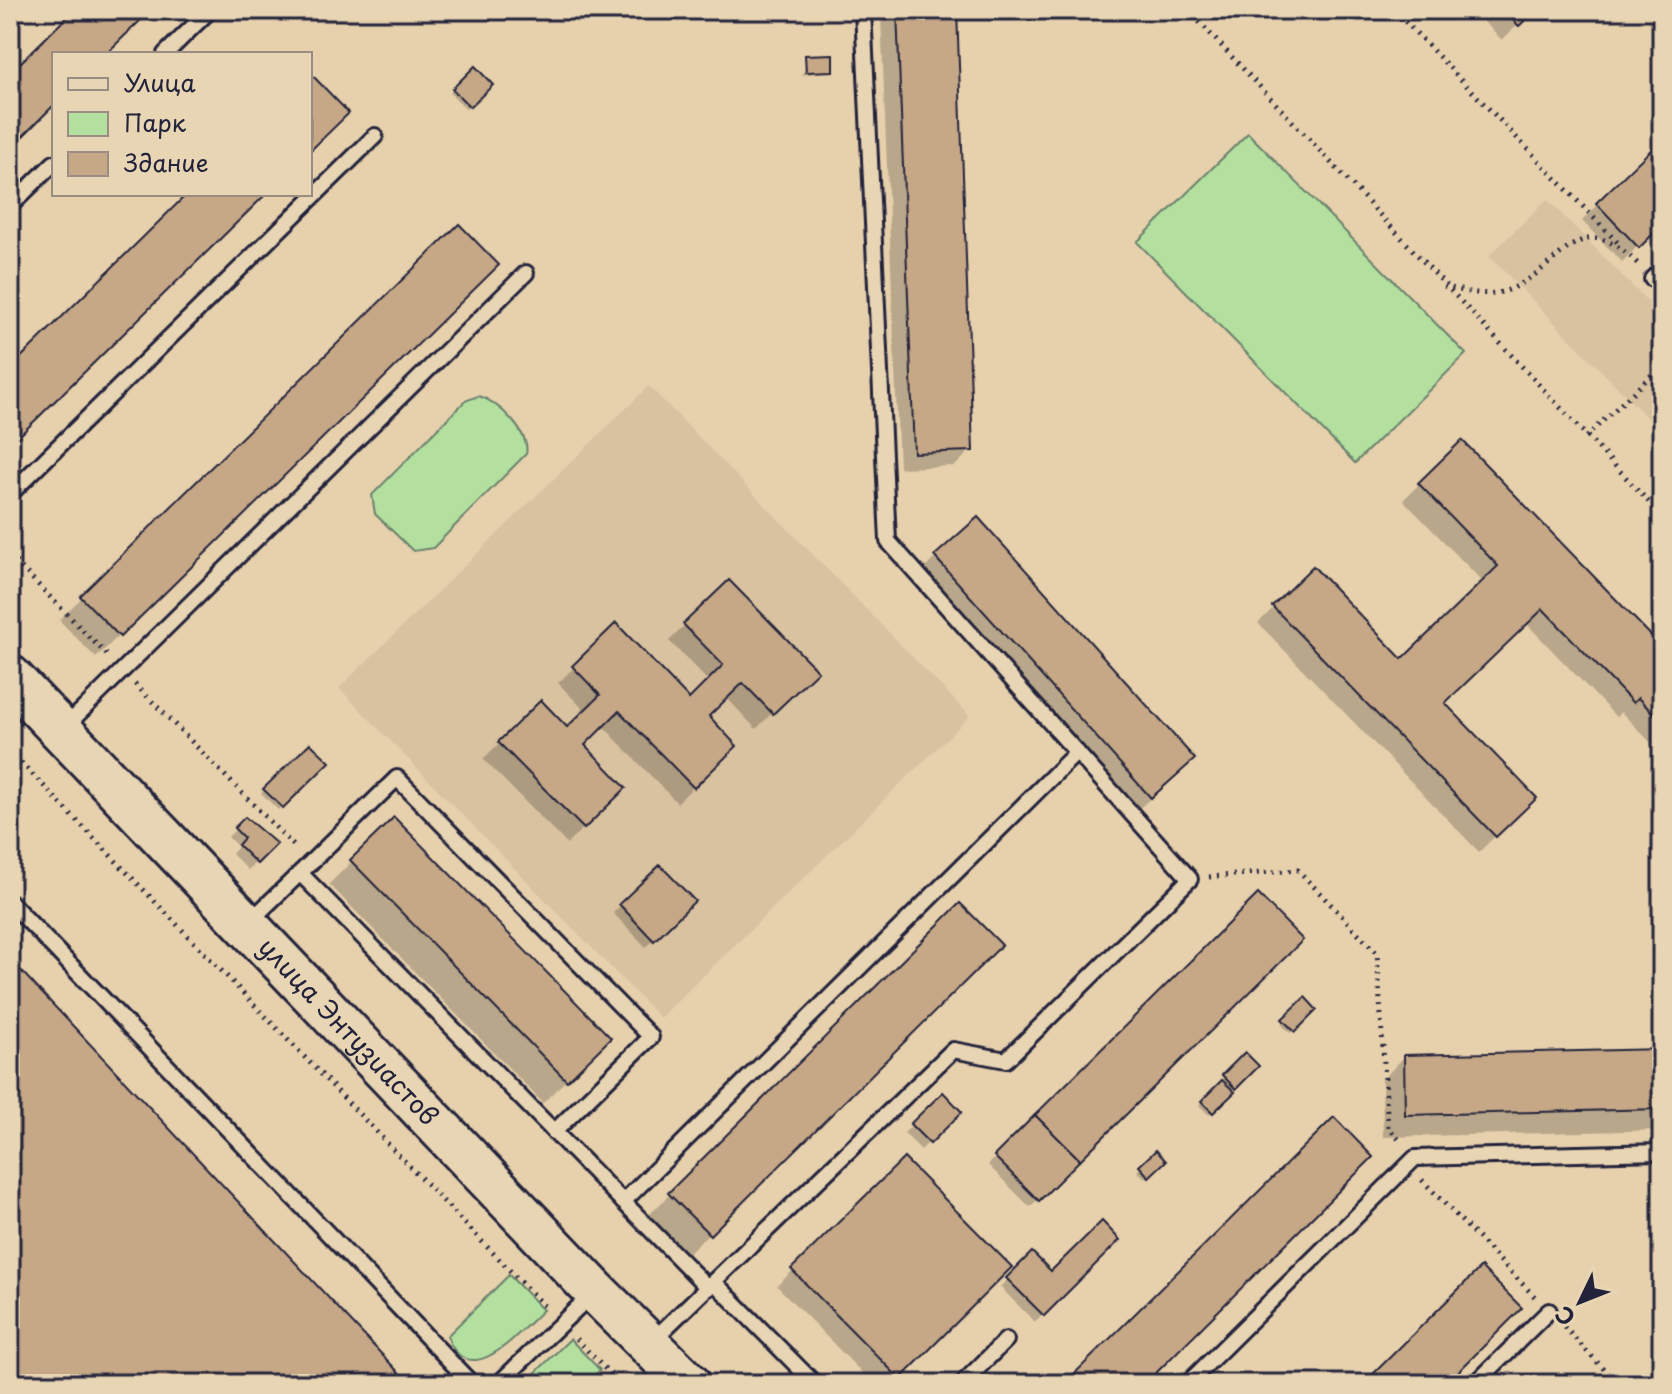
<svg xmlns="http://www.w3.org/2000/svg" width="1672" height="1394" font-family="'Playpen Sans',sans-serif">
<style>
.built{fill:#d9c2a0}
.green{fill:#b3e09f;stroke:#6a816d;stroke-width:2}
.shadow{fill:#0003}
.building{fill:#c6a887;stroke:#22223b;stroke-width:2}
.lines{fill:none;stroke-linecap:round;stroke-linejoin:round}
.lane-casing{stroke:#22223b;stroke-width:20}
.secondary-casing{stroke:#22223b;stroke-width:48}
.path{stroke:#22223b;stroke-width:5;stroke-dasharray:2 6;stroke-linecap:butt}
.lane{stroke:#e8d5b3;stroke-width:14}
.secondary{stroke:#e8d5b3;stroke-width:42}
.labels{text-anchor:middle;stroke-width:6;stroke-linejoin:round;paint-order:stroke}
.street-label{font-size:26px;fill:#22223b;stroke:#e8d5b3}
</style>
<rect width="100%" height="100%" fill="#e7d1ad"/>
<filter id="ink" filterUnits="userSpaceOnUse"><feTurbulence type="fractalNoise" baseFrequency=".0125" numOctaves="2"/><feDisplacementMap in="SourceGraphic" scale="16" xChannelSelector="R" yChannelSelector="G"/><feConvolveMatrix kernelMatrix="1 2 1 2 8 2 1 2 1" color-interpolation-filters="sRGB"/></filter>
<g filter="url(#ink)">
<!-- built -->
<g class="built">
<polygon points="1547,199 1662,316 1662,433 1489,256"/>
<polygon points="649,386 970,716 660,1018 339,688"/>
</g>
<!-- green -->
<g class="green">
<polygon points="1248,133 1466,354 1355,463 1137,242"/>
<path d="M 478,396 C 497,400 531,434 526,454 L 433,548 L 413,551 L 375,514 L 372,495 L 465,401 Z"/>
<path d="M 509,1275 L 543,1310 C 519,1332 469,1394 447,1336 Z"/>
<polygon points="570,1339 600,1370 586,1384 524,1384"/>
</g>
<!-- shadow -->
<g class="shadow">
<polygon points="887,10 955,10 971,450 955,466 899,468 881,16"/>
<polygon points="1472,10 1533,10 1502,40"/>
<polygon points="806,57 831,71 803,75"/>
<polygon points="475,69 490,85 466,109 450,93"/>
<polygon points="1662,141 1662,222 1622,262 1582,221"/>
<polygon points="459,227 496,265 96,658 59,620"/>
<polygon points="1462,443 1662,650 1662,754 1621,712 1616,717 1526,623 1442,703 1534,798 1479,852 1258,623 1313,569 1402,662 1484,583 1403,500"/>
<polygon points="936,557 1177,775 1134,813 920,573"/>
<polygon points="729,582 815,671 756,729 726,697 706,716 735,746 677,803 602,725 582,745 623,788 567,844 483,759 541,703 567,730 586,712 558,683 616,626 689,702 709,682 669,641"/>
<polygon points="310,745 327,762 278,810 261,793"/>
<polygon points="245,820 274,844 248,870 232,854 238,847 228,837"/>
<polygon points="394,820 608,1038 543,1103 329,884"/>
<polygon points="660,867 692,901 646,947 613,913"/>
<polygon points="1258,897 1300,940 1030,1207 988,1165"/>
<polygon points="960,906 999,945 686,1256 647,1217"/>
<polygon points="1304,1000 1314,1010 1290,1033 1281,1024"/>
<polygon points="1662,1051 1662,1130 1383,1137 1382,1080 1404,1057"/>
<polygon points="1245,1055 1256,1066 1209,1115 1199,1105"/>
<polygon points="943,1095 960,1112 921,1150 904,1133"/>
<polygon points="1156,1153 1163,1161 1145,1178 1137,1171"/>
<polygon points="904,1161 1009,1267 892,1384 873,1384 777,1286"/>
<polygon points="1118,1240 1035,1322 1000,1287 1032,1255 1051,1274"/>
</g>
<!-- building -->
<g class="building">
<polygon points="74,10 151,10 106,54 54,54 54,105 10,149 10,73"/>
<polygon points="897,10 957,10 973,451 914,453"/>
<polygon points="1503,10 1536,10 1519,26"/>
<polygon points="833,54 833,71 806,72 805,55"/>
<polygon points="475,66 493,85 470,107 452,89"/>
<polygon points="310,73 349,113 310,151"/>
<polygon points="1662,139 1662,225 1639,248 1596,203"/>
<polygon points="187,194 266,194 10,445 10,368"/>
<polygon points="459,224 499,265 120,637 80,596"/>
<polygon points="1462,440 1662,647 1662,722 1638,698 1633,703 1543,609 1445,703 1537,798 1496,837 1272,606 1313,566 1402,659 1498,566 1418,483"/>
<polygon points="978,517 1195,759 1151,798 934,556"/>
<polygon points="729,580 818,671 773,714 743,683 709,716 737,746 694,788 619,711 585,745 626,788 584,829 498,742 541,700 567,727 600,695 572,666 616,623 689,699 723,665 683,624"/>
<polygon points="310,743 330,762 283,808 263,789"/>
<polygon points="245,817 277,844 257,864 238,845 244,838 234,828"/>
<polygon points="394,817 611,1038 567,1081 350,860"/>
<polygon points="660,865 695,901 654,941 619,904"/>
<polygon points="1258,894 1303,940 1080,1160 1035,1115"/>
<polygon points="960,903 1002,945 710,1235 668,1193"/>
<polygon points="10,959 403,1377 410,1384 10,1384"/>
<polygon points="1305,997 1317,1010 1295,1032 1282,1019"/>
<polygon points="1662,1049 1662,1109 1405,1115 1404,1055"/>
<polygon points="1245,1052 1259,1066 1236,1089 1222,1075"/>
<polygon points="1222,1080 1235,1092 1213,1113 1201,1101"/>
<polygon points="943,1092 962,1112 930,1144 910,1124"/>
<polygon points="1035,1115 1080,1160 1039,1201 994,1156"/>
<polygon points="1334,1117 1373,1157 1151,1378 1144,1384 1064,1384"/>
<polygon points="1156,1150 1166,1161 1149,1177 1139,1166"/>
<polygon points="904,1158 1012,1267 900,1379 791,1269"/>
<polygon points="1102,1221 1120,1240 1044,1316 1006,1278 1032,1252 1051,1271"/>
<polygon points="1481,1267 1522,1308 1446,1384 1363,1384"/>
</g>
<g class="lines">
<defs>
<g id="lane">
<polyline points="165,54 210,10"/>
<polyline points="10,206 54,163"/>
<polyline points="1652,279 1662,269"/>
<polyline points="10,494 375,136"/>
<polyline points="65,727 526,273"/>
<polyline points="300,873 397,778 651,1037 554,1132"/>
<polyline points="10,902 472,1384"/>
<polyline points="247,924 300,873 708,1288"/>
<polyline points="623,1202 1077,752"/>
<polyline points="714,1282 815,1384"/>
<polyline points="651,1342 953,1050 1006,1060 1190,879 888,541 863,10"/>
<polyline points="498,1384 592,1294"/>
<polyline points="962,1384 1006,1340"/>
<polyline points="1187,1384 1415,1158 1662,1152"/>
<polyline points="1475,1384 1549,1311"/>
</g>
<g id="secondary">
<path id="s1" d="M 10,677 L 595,1291 L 689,1384"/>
</g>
</defs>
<!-- lane casing -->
<use href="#lane" class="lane-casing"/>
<!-- secondary casing -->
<use href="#secondary" class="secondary-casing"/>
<!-- path -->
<g class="path">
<polyline points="1188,10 1662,516"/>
<polyline points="1394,10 1619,244"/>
<path d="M 1444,286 C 1465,292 1490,298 1511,289 C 1564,265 1580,204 1638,264"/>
<polyline points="1586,437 1662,365"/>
<polyline points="10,556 108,656"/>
<polyline points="135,684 296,848"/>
<polyline points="10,751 547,1309"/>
<polyline points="1209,877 1298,870 1377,953 1388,1127 1401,1142"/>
<polyline points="1422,1180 1535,1297"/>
<polyline points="1564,1327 1618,1384"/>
<polyline points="576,1339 620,1384"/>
</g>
<!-- lane -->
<use href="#lane" class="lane"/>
<!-- secondary -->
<use href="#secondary" class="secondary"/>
</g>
</g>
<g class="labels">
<!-- street labels -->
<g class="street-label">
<text dy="9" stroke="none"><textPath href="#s1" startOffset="490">улица Энтузиастов</textPath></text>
</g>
</g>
<!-- margin -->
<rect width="1672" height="1394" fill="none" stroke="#e8d5b3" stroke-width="40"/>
<rect x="20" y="20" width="1632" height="1354" fill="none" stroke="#22223b" stroke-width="3" filter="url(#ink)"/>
<!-- legend -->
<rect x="52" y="52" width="260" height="144" fill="#e8d5b3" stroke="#998d83" stroke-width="2"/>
<rect x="68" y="78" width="40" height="12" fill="#e8d5b3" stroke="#998d83" stroke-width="2"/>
<text x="124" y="92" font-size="24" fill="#22223b">Улица</text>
<rect x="68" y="112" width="40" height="24" fill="#b3e09f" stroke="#998d83" stroke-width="2"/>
<text x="124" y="132" font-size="24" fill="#22223b">Парк</text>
<rect x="68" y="152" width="40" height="24" fill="#c6a887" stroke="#998d83" stroke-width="2"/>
<text x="124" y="172" font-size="24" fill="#22223b">Здание</text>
<!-- north arrow -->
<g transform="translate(1580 1302) rotate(227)" stroke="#e8d5b3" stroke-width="6" paint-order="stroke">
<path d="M0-6L14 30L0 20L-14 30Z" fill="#22223b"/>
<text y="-12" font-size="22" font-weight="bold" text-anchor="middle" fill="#22223b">С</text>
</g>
</svg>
